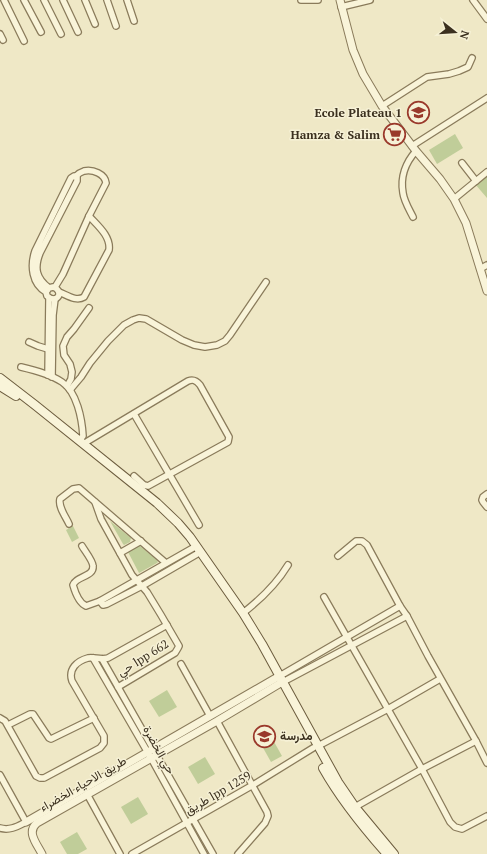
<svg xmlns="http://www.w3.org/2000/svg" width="487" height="854" font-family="'PT Serif',Vazirmatn,serif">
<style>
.green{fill:#c0cd99}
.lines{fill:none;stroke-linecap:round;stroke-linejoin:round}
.minor-casing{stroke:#8a7b5b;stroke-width:8}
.tertiary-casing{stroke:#8a7b5b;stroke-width:9}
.secondary-casing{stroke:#6c5c3e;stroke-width:10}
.minor{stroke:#f9f4d9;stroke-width:5.5}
.tertiary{stroke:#f9f4d9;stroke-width:7}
.secondary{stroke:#f9f4d9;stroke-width:8}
.labels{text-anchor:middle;stroke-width:3;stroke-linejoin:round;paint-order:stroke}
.poi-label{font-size:12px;font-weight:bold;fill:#3b301f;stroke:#f6f1d6;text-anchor:end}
.street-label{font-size:12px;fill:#3b301f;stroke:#f6f1d6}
</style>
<rect width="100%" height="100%" fill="#efe8c6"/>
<!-- green -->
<g class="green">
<polygon points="455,134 463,148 437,164 429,150"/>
<polygon points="487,175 487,198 475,184"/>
<polygon points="110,521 131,538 130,542 124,545 123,544"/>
<polygon points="73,526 79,538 72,542 66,530"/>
<polygon points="138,546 140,546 156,559 158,562 157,563 139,573 128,552 129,550"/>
<polygon points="167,690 177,707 159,717 149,701"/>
<polygon points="268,731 282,756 271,762 257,737"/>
<polygon points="205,757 215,774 198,784 188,767"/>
<polygon points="138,797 148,814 131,824 121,807"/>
<polygon points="77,832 87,849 78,854 67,854 60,842"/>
</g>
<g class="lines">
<defs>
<g id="minor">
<polyline points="4,0 24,41"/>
<polyline points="24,0 41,32"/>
<polyline points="44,0 61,34"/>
<polyline points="63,0 78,32"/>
<polyline points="85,0 95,24"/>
<polyline points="107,0 116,26"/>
<polyline points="127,0 134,21"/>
<polyline points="301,0 318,0"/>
<polyline points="473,0 487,19"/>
<polyline points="341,7 370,0"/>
<polyline points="0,34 3,40"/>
<polyline points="382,106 427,77 449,74 459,71 468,67 472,58"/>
<polyline points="412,146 487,98"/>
<polyline points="462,163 476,181"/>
<polyline points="454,199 487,172"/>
<path d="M 413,217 C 409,209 404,201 403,193 C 400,177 406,162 416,151"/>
<polyline points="480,269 487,265"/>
<path d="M 55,287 L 63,274 L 89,216 L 106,183 C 105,174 93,169 84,171 C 81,172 78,174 76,176"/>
<path d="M 46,292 L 49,288 L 53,287 C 65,291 57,305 47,296 L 46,292 C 32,284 30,266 35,251 L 71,178 L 74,176 L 77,177 L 77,181 L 40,253 C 34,268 36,278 49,288"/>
<path d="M 59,292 C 67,295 76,302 84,297 L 109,250 C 111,236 97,225 89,216"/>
<polyline points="29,342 38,346 48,349"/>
<path d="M 21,367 C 34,370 50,374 62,382 C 77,392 82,419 83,436 L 79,441"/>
<polyline points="48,375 49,298"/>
<polyline points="52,377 53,315 55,299"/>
<polyline points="67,386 71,379 72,372 70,364 64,355 63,346 67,337 74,329 89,308"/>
<polyline points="70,390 81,377 90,363 108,341 124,325 133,320 139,318 146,319 182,340 194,345 205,347 217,345 225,341 230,335 266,282"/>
<polyline points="134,414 199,525"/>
<path d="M 83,444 L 188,381 C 193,379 196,380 200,385 L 229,437 L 228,442 L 148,486 L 144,485 L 134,476"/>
<polyline points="487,494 483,497 482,500 483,502 487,507"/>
<polyline points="95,502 101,519 132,575 147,592 161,615 179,646 178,648 175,653 118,687"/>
<path d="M 69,524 C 66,517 58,507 60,499 L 73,489 L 79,488 L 166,563"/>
<path d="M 82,546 C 85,551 93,561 93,566 C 94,577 76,576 73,585 C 75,592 79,603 86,606 L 100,601 L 193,548"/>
<polyline points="120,553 141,541"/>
<polyline points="338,556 356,541 362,541 367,545 400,606 407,616 428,656 476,741 487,763"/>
<polyline points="324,597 422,769 450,822 455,827 462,829 487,816"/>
<polyline points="100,601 103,605 107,604 142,586 197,554"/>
<path d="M 243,613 C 261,599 276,585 288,565"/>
<polyline points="93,658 151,758 204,854"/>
<polyline points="102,659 213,854"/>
<polyline points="181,664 210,716"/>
<polyline points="278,677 400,606"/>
<polyline points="281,683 407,616"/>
<path d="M 0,718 L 5,721 L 36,776 L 40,778 L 44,778 L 100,748 L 104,743 L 104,736 L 72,681 C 68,669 77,661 88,658 C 95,657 101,660 108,658 L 167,625"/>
<polyline points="217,721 267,812 268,816 265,823 238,854"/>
<polyline points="8,725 30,714 33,714 49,738 51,739 94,718"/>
<polyline points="318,746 388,709 440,679"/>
<path d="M 0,775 L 26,822 C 18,826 10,831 0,828"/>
<polyline points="87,794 120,854"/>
<polyline points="355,807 422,769 476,741"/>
<polyline points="132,854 253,785 313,748"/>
</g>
<g id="tertiary">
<polyline points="340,0 353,50 363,74 382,106 416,151 440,179 454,199 466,223 487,291"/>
<polyline points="26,822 153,749 276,678"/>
<path d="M 42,854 C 37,844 26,832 37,823 L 217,721 L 279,684"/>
</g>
<g id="secondary">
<polyline points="0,378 35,405 157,503 178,523 190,537 243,613 262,644 338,782 355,807 394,854"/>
<polyline points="0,386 16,396"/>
<path d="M 323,768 C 341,800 363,827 387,854"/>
</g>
</defs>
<!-- minor casing -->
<use href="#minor" class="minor-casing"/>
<!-- tertiary casing -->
<use href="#tertiary" class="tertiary-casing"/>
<!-- secondary casing -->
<use href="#secondary" class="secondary-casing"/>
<!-- minor -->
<use href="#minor" class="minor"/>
<!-- tertiary -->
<use href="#tertiary" class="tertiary"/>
<!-- secondary -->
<use href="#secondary" class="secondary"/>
</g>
<!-- icons -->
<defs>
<symbol id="school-ring" viewBox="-11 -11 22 22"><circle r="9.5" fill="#f6f1d6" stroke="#9a392b" stroke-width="1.5"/><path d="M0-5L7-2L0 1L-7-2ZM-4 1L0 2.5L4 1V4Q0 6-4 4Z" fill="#9a392b"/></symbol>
<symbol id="supermarket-ring" viewBox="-11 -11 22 22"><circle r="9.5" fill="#f6f1d6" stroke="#9a392b" stroke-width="1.5"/><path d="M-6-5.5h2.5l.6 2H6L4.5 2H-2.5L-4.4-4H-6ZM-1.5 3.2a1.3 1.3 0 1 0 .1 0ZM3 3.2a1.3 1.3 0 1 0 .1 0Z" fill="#9a392b"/></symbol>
</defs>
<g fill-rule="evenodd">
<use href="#school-ring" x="406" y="100" width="25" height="25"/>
<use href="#supermarket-ring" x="382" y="122" width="25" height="25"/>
<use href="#school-ring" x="252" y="724" width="25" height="25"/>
</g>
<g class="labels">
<!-- poi labels -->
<g class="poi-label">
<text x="402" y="117">Ecole Plateau 1</text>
<text x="380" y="139">Hamza &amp; Salim</text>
<text x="280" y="740" text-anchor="start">مدرسة</text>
</g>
<!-- street labels -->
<g class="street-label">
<text transform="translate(143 658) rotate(-32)" y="4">حي lpp 662</text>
<text transform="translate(159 750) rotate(61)" y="4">حي الخضرة</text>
<text transform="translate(83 784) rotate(-30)" y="4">طريق الاحياء الخضراء</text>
<text transform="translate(218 793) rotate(-30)" y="4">طريق lpp 1259</text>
</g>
</g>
<!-- north arrow -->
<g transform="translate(455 32) rotate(107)" stroke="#f6f1d6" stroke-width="3" paint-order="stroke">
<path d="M0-3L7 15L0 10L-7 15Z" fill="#3b301f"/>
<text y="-6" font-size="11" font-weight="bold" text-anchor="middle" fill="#3b301f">N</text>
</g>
</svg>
